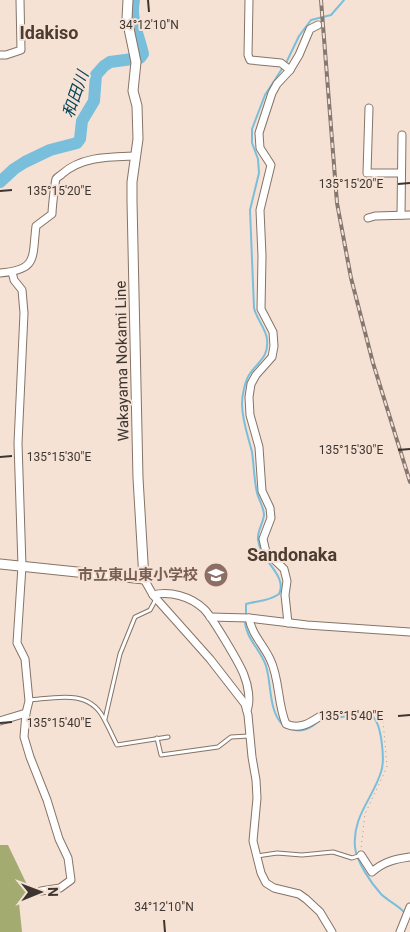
<svg xmlns="http://www.w3.org/2000/svg" width="410" height="932" font-family="Roboto,'Noto Sans JP',sans-serif">
<style>
.forest{fill:#a4ab70}
.lines{fill:none;stroke-linecap:round;stroke-linejoin:round}
.stream{stroke:#79bfdb;stroke-width:2}
.river{stroke:#79bfdb;stroke-width:12}
.lane-casing{stroke:#857467;stroke-width:5}
.street-casing{stroke:#857467;stroke-width:9}
.secondary-casing{stroke:#857467;stroke-width:11}
.path{stroke:#a8998f;stroke-width:1;stroke-dasharray:1 4;stroke-linecap:butt}
.lane{stroke:#fff;stroke-width:3}
.street{stroke:#fff;stroke-width:7}
.secondary{stroke:#fff;stroke-width:9}
.rail-casing{stroke:#857870;stroke-width:4}
.rail{stroke:#f6e2d5;stroke-width:2;stroke-dasharray:5.5;stroke-linecap:butt}
.ticks{fill:none;stroke:#3d3530;stroke-width:2}
.labels{text-anchor:middle;stroke-width:4;stroke-linejoin:round;paint-order:stroke}
.street-label{font-size:15px;fill:#3d3530;stroke:#f6e2d5}
.education-label{font-size:15px;font-weight:bold;fill:#785e54;stroke:#f6e2d5;text-anchor:end}
.water-label{font-size:16px;font-style:italic;fill:#064458;stroke:#f6e2d5}
.quarter-label{font-size:18px;font-weight:bold;fill:#4c3c31;stroke:#f6e2d5}
.ticks-label{font-size:12px;text-anchor:middle;fill:#3d3530;stroke:#f6e2d5;stroke-width:4;stroke-linejoin:round;paint-order:stroke}
</style>
<rect width="100%" height="100%" fill="#f6e2d5"/>
<!-- forest -->
<polygon class="forest" points="0,845 8,845 31,893 19,903 22,932 0,932"/>
<g class="lines">
<!-- stream -->
<g class="stream">
<path d="M 246,615 L 246,604 C 257,601 270,601 279,594 C 288,575 260,561 258,540 C 257,531 263,524 264,515 C 264,508 259,500 257,493 C 254,480 254,466 252,452 C 248,436 242,420 242,404 C 242,395 245,382 249,375 C 258,361 269,358 267,339 C 266,329 256,318 254,308 L 250,210 L 259,173 L 258,159 L 252,143 L 252,129 L 265,95 L 287,61 L 299,36 L 311,20 L 331,15 L 344,0"/>
<path d="M 245,620 C 245,638 261,650 266,666 C 272,685 268,712 284,726"/>
<path d="M 291,729 C 303,733 311,728 320,720 C 334,720 357,712 370,715 C 382,719 385,761 381,772 C 373,798 352,817 355,847 C 356,861 371,883 381,894 C 388,901 398,905 405,913"/>
</g>
<!-- river -->
<path class="river" d="M 0,182 L 14,169 L 25,162 L 50,150 L 77,143 L 80,139 L 82,121 L 94,101 L 96,75 L 104,66 L 110,62 L 140,58 L 143,54 C 139,35 130,20 134,0"/>
<defs>
<g id="lane">
<path d="M 29,700 C 55,698 88,689 103,717 C 108,726 112,735 117,745 L 168,737"/>
<polyline points="105,719 120,654 135,617 150,610 156,599"/>
<polyline points="157,738 161,755 218,747 231,737 249,736"/>
<polyline points="257,856 277,853 302,855 333,852 352,858 361,855"/>
</g>
<g id="street">
<polyline points="249,0 248,55 250,60 281,63 290,70"/>
<polyline points="0,55 6,55 21,50 20,0"/>
<polyline points="369,108 367,173 401,173"/>
<polyline points="401,215 402,135"/>
<polyline points="368,218 375,216 410,215"/>
<polyline points="12,272 14,280 22,290 24,313 18,443 22,566 17,643 25,659 29,701 26,713 24,737 30,757 47,800 59,839 68,858 71,880 60,888 41,891"/>
<path d="M 0,273 C 38,270 32,258 36,226 L 52,214 C 52,208 55,182 56,179 C 57,177 60,176 62,174 C 82,156 110,157 136,156"/>
<polyline points="144,579 153,595 210,659 245,704 248,715 252,757 256,780 257,798 253,841 261,873 266,883 274,888 299,894 306,899 320,912 332,932"/>
<path d="M 153,595 C 170,591 190,596 204,609 C 212,617 240,664 244,675 C 248,685 251,701 247,710"/>
<polyline points="210,617 249,618 307,625 410,632"/>
<path d="M 249,618 C 252,635 263,644 270,659 C 280,679 277,703 286,724 C 300,730 310,723 322,715"/>
<polyline points="288,623 285,595 287,581 284,569 266,552 263,539 271,518 270,508 262,491 259,447 250,415 249,397 251,384 256,375 272,357 274,346 273,332 261,309 262,256 260,210 271,165 260,148 259,133 272,93 277,84 290,70 299,55 310,29 318,25"/>
<polyline points="0,721 26,713"/>
<path d="M 361,855 L 372,872 C 383,862 395,859 410,857"/>
<polyline points="400,932 410,907"/>
</g>
<polyline id="secondary" points="0,564 144,579 138,478 132,201 132,182 138,139 137,106 133,91 136,62 127,19 128,0"/>
</defs>
<!-- lane casing -->
<use href="#lane" class="lane-casing"/>
<!-- street casing -->
<use href="#street" class="street-casing"/>
<!-- secondary casing -->
<use href="#secondary" class="secondary-casing"/>
<!-- path -->
<polyline class="path" points="329,714 372,710 376,711 383,720 387,767 365,814 361,849"/>
<!-- lane -->
<use href="#lane" class="lane"/>
<!-- street -->
<use href="#street" class="street"/>
<!-- secondary -->
<use href="#secondary" class="secondary"/>
<defs>
<polyline id="rail" points="321,0 337,203 351,278 373,363 410,482"/>
</defs>
<!-- rail casing -->
<use href="#rail" class="rail-casing"/>
<!-- rail -->
<use href="#rail" class="rail"/>
</g>
<!-- ticks -->
<path class="ticks" d="M 148,0 L 149,12M 398,184 L 410,183M 0,191 L 12,190M 398,450 L 410,449M 0,457 L 12,456M 398,716 L 410,715M 0,723 L 12,722M 164,920 L 165,932"/>
<!-- icons -->
<defs>
<symbol id="school-disc" viewBox="-11 -11 22 22"><circle r="9.5" fill="#8d6e63" stroke="#f6e2d5"/><path d="M0-5L7-2L0 1L-7-2ZM-4 1L0 2.5L4 1V4Q0 6-4 4Z" fill="#fff"/></symbol>
</defs>
<g fill-rule="evenodd">
<use href="#school-disc" x="202" y="561" width="28" height="28"/>
</g>
<g class="labels">
<!-- street labels -->
<g class="street-label">
<text transform="translate(122 361) rotate(-91)" y="5">Wakayama Nokami Line</text>
</g>
<!-- education labels -->
<g class="education-label">
<text x="198" y="580">市立東山東小学校</text>
</g>
<!-- water labels -->
<g class="water-label">
<text transform="translate(75 94) rotate(-71)" y="6">和田川</text>
</g>
<!-- quarter labels -->
<g class="quarter-label">
<text x="49" y="39">Idakiso</text>
<text x="292" y="561">Sandonaka</text>
</g>
</g>
<g class="ticks-label">
<text x="149" y="29">34°12'10"N</text>
<text x="351" y="188">135°15'20"E</text>
<text x="59" y="195">135°15'20"E</text>
<text x="351" y="454">135°15'30"E</text>
<text x="59" y="461">135°15'30"E</text>
<text x="351" y="720">135°15'40"E</text>
<text x="59" y="727">135°15'40"E</text>
<text x="164" y="911">34°12'10"N</text>
</g>
<!-- north arrow -->
<g transform="translate(40 892) rotate(89)" stroke="#f6e2d5" stroke-width="4" paint-order="stroke">
<path d="M0-4L9 19L0 12L-9 19Z" fill="#3d3530"/>
<text y="-8" font-size="14" font-weight="bold" text-anchor="middle" fill="#3d3530">N</text>
</g>
</svg>
